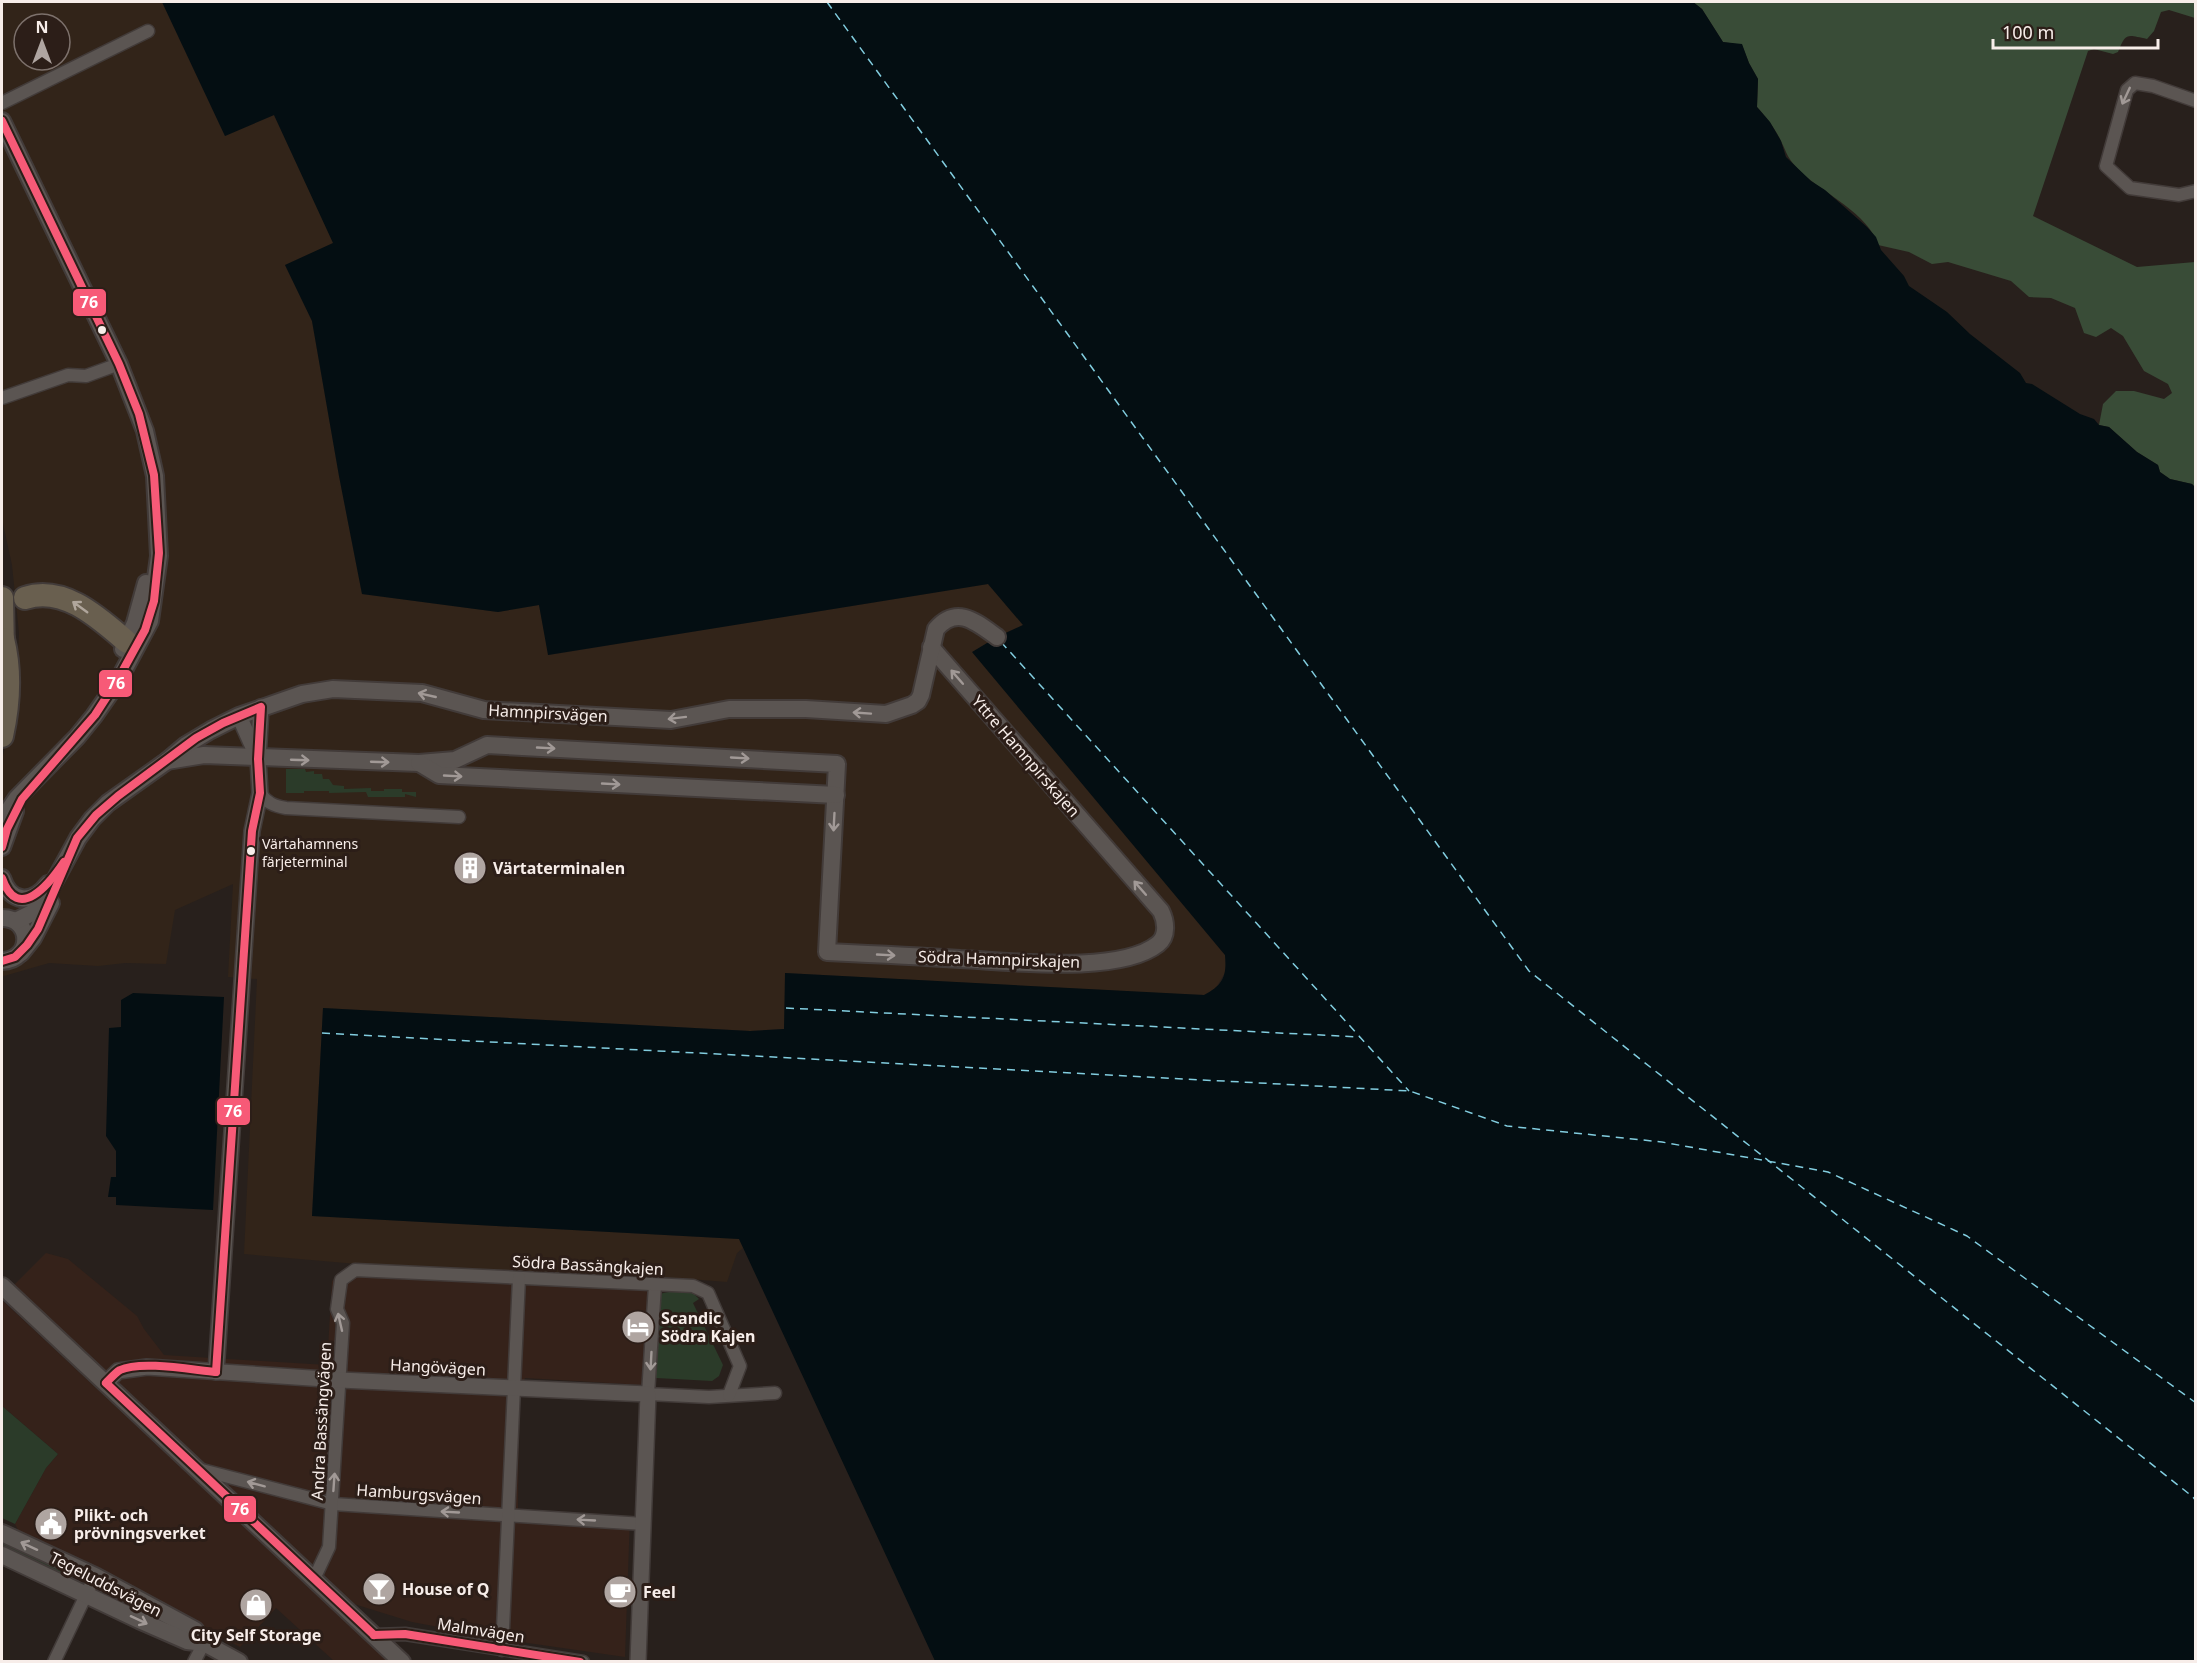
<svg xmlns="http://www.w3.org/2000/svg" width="2197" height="1663" font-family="'Noto Sans',sans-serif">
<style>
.built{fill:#35221a}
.industrial{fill:#322419;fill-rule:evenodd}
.green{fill:#2b3b29}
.forest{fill:#394c37}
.water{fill:#040e12}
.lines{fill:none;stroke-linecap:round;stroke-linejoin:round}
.ferry{stroke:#82cddf;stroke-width:1.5;stroke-dasharray:8 6;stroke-linecap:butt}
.minor-casing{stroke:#423b39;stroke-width:15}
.tertiary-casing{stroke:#423b39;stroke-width:18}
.secondary-casing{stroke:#423b39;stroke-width:20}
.motorway-casing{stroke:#423b39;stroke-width:26}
.minor{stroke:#5b5552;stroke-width:12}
.tertiary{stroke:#5b5552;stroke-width:15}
.secondary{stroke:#5b5552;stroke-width:16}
.motorway{stroke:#695f4f;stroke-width:22}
.bus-1-casing{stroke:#2c1e18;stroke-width:12}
.bus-1{stroke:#f75a77;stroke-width:8}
.oneway{stroke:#a19996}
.oneway2{stroke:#b0a69c}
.bus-dot{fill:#f7ede9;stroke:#2c1e18;stroke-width:2}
.labels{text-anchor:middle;stroke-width:6;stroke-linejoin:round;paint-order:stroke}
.bus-label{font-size:14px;fill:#f7ede9;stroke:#2c1e18;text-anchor:start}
.street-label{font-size:16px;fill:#f7ede9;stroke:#2c1e18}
.poi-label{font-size:16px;font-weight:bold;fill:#f7ede9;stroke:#2c1e18;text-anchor:start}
.line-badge{stroke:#2c1e18;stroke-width:2}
.badge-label{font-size:16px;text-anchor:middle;font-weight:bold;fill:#fff}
</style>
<rect width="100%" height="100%" fill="#28201c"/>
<!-- built -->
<g class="built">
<polygon points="46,1253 68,1259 137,1316 144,1329 164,1355 327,1365 332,1281 357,1264 650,1276 643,1385 525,1378 519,1400 518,1509 630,1516 625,1657 514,1641 412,1622 354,1604 11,1288"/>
<polygon points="2,1300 388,1661 334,1661 276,1608 240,1647 85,1564 19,1532 15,1524 46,1468 58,1454 2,1406"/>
</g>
<!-- industrial -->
<path class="industrial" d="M 2,2 L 162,2 L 225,136 L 274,115 L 334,243 L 285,265 L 312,321 L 339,476 L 362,594 L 498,612 L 539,605 L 549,655 L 988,584 L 1023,625 L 997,637 L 973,653 L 1225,955 L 1226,971 L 1215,989 L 1204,995 L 1175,994 L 785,973 L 785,1029 L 750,1031 L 323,1008 L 312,1216 L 739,1239 L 743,1248 L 737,1253 L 727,1282 L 650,1276 L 357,1264 L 244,1254 L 257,979 L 228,977 L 233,884 L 175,910 L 166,964 L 125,963 L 98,966 L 49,963 L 4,976 L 2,975 L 2,760 L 8,733 L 17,677 L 19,633 L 12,565 L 2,519 ZM 24,24 L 60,24 L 60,60 L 24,60 Z"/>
<!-- green -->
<g class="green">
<polygon points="286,769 305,769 306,772 314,771 314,774 322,774 323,779 329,779 333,785 344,786 344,789 371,788 371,791 384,791 384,789 402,789 402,792 416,792 416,797 405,794 405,797 368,797 366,792 329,793 329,791 304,791 304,793 286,793"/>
<polygon points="678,1290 693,1293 699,1299 693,1303 723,1365 719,1376 712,1381 656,1378 654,1376 659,1294"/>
<polygon points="2,1406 58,1454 46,1468 15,1524 2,1518"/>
<polygon points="2,1539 69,1570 66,1577 2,1547"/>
</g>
<!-- forest -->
<path class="forest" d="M 1693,2 L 2195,2 L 2195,18 L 2169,10 L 2161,12 L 2154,31 L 2147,39 C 2127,35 2126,32 2118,52 L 2113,54 L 2094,49 L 2088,51 L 2033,216 L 2137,267 L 2195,262 L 2195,487 L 2192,484 L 2170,479 L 2160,472 L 2158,465 L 2137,452 L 2109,427 L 2099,425 L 2103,404 L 2116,391 L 2134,391 L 2164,399 L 2172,393 L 2168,384 L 2144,371 L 2123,336 L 2111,328 L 2096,337 L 2084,333 L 2075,308 L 2051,298 L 2029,297 L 2011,281 L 1948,262 L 1932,264 L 1909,252 L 1878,245 C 1869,214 1823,193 1801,172 C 1788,159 1788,156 1781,141 C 1775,128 1766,117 1757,107 L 1758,79 L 1749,63 L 1742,45 L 1723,42 L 1702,9 Z"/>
<!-- water -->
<g class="water">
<path d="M 162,2 L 1693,2 L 1702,9 L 1723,42 L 1742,44 L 1749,63 L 1758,79 L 1757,107 L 1770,122 L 1781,141 L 1786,157 L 1811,181 L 1825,190 L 1867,227 L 1876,237 L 1881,250 L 1904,276 L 1909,286 L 1947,312 L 1970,334 L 2020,373 L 2026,383 L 2032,384 L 2080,414 L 2094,419 L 2099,425 L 2109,427 L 2137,452 L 2158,465 L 2160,472 L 2170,479 L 2192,484 L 2195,487 L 2195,1661 L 935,1661 L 739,1239 L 312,1216 L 323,1008 L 750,1031 L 784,1029 L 785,973 L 1204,995 C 1223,985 1227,976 1225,955 L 972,652 L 997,637 L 1023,625 L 988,584 L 548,655 L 539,605 L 498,612 L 362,594 L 339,476 L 312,321 L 285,265 L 333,243 L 274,115 L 225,136 Z"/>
<polygon points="133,993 224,997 213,1210 116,1205 116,1197 108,1197 111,1177 116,1177 116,1151 106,1136 109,1028 121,1027 121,1000"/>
</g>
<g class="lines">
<!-- ferry -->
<g class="ferry">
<polyline points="827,2 1529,971 2193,1497 2196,1501"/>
<polyline points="1001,642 1409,1091"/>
<polyline points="786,1008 1360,1037"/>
<polyline points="322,1033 1410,1091 1507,1126 1662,1142 1828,1172 1967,1236 2196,1403"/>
</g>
<defs>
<g id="minor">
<polyline points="2196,101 2153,86 2135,83 2127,90 2106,166 2130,188 2179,195 2196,191"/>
<polyline points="2,103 148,31"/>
<polyline points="2,398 68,375 86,376 119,364"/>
<path d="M 260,793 C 267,803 274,806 286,808 L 459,817"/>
<polyline points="655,1285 648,1394 709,1397 775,1393"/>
<polyline points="198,1469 333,1504 644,1524"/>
<polyline points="314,1579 329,1547 343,1323 337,1309 341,1280 355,1270 693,1286 708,1293 740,1366 729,1395"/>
<polyline points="374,1635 405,1634 583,1662"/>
<polyline points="502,1650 519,1278"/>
<polyline points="54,1662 95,1576"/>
<polyline points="194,1662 204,1643"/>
</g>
<g id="tertiary">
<polyline points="239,716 256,754"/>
<polyline points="216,1372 252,831 260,793 258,759 261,707"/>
<polyline points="106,1383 118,1371 147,1367 340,1380 648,1394 638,1662"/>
</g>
<g id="secondary">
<polyline points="2,121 119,364 145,431 155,476 159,556 150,621 117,683 94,716 77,737 17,798 2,820"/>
<polyline points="123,649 135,623 146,583"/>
<path d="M 167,761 L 204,755 L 419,763 L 455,760 L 487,745 L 837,764 L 827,952 C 872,954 916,956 960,959 C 1008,961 1119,975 1158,944 C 1168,936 1166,921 1161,911 L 931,647"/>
<polyline points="419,763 439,775 836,795"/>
<polyline points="2,847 15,811"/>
<path d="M 2,878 C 10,903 32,905 48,884"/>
<path d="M 2,918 C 33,918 33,960 2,961"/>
<path d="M 16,921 L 34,912 L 41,906 L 78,838 L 92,819 L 108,803 L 167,761 L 186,745 L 211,730 L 239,716 L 302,694 L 333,689 L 422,693 L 484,710 L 671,720 L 729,709 L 806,709 L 886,714 L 912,705 L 918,701 L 921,695 L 936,629 C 957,605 976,622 997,637"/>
<polyline points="21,953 33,938 51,903"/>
<polyline points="2,1286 402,1662"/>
<polyline points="2,1533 95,1576 195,1630 204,1643"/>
<polyline points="2,1555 139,1620 187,1641 204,1643 239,1662"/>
</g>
<g id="motorway">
<polyline points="2,598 3,652"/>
<path d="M 25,598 C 64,585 99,618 127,642"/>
<path d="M 2,736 C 9,704 11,671 3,639"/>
</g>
</defs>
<!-- minor casing -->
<use href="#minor" class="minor-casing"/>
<!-- tertiary casing -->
<use href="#tertiary" class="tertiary-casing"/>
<!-- secondary casing -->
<use href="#secondary" class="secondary-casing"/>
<!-- motorway casing -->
<use href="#motorway" class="motorway-casing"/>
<!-- minor -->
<use href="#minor" class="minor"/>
<!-- tertiary -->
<use href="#tertiary" class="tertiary"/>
<!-- secondary -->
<use href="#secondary" class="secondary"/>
<!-- motorway -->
<use href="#motorway" class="motorway"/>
<defs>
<g id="bus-1">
<polyline points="2,121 119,364 139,414 154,475 159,553 154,601 145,630 117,681 95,715 22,799 7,829 2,847"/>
<path d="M 2,878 C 18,924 50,883 64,862"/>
<polyline points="2,961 15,957 27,945 38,929 77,838 96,815 118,796 196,738 223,723 261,707 258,759 260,793 252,831 216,1372"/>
<polyline points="106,1383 374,1635"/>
<path d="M 106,1383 C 110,1379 115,1373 120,1370 C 141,1360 193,1370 216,1372"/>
<polyline points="374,1635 405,1634 580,1662"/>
</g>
</defs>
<!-- bus-1 casing -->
<use href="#bus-1" class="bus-1-casing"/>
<!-- bus-1 -->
<use href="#bus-1" class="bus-1"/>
</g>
<!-- one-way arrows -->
<defs><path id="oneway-shaft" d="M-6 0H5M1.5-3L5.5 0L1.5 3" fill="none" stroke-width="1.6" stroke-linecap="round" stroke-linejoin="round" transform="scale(1.5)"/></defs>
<g class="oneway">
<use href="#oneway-shaft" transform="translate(2126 96) rotate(115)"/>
<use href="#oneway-shaft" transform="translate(957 677) rotate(-131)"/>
<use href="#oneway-shaft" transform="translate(427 695) rotate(-167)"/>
<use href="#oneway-shaft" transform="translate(862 713) rotate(-176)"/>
<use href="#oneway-shaft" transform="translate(677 718) rotate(173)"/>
<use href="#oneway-shaft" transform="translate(546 748) rotate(3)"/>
<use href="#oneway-shaft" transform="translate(740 758) rotate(3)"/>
<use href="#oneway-shaft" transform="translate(300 760) rotate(2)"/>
<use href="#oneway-shaft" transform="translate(380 762) rotate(2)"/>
<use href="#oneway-shaft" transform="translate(453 776) rotate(3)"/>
<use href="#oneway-shaft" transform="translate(611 784) rotate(3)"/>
<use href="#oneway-shaft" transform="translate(834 822) rotate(93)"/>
<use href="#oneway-shaft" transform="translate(1140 888) rotate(-131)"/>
<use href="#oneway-shaft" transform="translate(886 955) rotate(3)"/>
<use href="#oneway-shaft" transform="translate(340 1322) rotate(-103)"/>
<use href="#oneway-shaft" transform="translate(651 1361) rotate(93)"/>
<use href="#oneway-shaft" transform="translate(334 1482) rotate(-86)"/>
<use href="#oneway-shaft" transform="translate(256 1484) rotate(-165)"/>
<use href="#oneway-shaft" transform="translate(450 1512) rotate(-177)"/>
<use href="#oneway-shaft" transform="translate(586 1520) rotate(-177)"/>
<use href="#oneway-shaft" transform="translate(29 1546) rotate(-155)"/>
<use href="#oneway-shaft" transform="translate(139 1620) rotate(25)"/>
</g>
<use class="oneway2" href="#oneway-shaft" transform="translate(80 607) rotate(-144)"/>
<!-- icons -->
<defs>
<symbol id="building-disc" viewBox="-11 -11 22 22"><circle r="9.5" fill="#afa5a1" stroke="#2c1e18"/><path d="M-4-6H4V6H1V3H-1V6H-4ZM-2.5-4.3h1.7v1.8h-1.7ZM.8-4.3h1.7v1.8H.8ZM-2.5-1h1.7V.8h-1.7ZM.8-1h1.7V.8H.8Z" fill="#fff"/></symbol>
<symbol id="hotel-disc" viewBox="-11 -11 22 22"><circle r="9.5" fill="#afa5a1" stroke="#2c1e18"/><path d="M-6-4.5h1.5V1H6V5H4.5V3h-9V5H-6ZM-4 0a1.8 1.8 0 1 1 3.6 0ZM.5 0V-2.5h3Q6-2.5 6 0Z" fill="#fff"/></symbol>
<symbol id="civic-disc" viewBox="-11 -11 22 22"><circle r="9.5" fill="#afa5a1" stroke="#2c1e18"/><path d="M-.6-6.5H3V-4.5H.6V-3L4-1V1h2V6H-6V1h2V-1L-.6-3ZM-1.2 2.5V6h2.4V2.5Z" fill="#fff"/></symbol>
<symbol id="bar-disc" viewBox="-11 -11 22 22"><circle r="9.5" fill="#afa5a1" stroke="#2c1e18"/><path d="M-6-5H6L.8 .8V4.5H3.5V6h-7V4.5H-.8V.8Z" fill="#fff"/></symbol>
<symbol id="cafe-disc" viewBox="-11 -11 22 22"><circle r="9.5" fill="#afa5a1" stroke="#2c1e18"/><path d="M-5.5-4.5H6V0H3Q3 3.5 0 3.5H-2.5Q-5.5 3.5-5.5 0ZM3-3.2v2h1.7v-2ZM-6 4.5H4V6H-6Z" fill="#fff"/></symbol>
<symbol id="shop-disc" viewBox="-11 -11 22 22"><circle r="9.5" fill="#afa5a1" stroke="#2c1e18"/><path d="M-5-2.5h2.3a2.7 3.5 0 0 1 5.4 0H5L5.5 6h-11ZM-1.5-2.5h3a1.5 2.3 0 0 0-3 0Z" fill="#fff"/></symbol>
</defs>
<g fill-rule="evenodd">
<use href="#building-disc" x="451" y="849" width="38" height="38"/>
<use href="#hotel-disc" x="619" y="1308" width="38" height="38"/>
<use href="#civic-disc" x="32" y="1505" width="38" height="38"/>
<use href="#bar-disc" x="360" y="1570" width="38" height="38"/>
<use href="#cafe-disc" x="601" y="1573" width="38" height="38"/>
<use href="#shop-disc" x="237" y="1586" width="38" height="38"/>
</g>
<!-- markers -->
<g class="bus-dot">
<circle cx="102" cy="330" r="5"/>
<circle cx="251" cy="851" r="5"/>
</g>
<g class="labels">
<!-- bus labels -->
<g class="bus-label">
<text x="262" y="849">Värtahamnens<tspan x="262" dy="18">färjeterminal</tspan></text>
</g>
<!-- street labels -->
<g class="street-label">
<text transform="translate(548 713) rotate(3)" y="6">Hamnpirsvägen</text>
<text transform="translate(1026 756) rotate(49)" y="6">Yttre Hamnpirskajen</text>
<text transform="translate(999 959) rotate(2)" y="6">Södra Hamnpirskajen</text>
<text transform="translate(588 1265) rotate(3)" y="6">Södra Bassängkajen</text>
<text transform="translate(438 1367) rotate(3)" y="6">Hangövägen</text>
<text transform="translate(321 1421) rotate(-87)" y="6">Andra Bassängvägen</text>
<text transform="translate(419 1494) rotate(4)" y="6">Hamburgsvägen</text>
<text transform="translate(106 1584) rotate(27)" y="6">Tegeluddsvägen</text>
<text transform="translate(481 1630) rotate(9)" y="6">Malmvägen</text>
</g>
<!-- poi labels -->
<g class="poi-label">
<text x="493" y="874">Värtaterminalen</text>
<text x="661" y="1324">Scandic<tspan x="661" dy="18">Södra Kajen</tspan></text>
<text x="74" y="1521">Plikt- och<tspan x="74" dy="18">prövningsverket</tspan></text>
<text x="402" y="1595">House of Q</text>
<text x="643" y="1598">Feel</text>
<text x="256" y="1641" text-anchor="middle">City Self Storage</text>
</g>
</g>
<g class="line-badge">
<rect x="72" y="288" width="35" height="29" rx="6" fill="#f75a77"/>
<rect x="98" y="669" width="35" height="29" rx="6" fill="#f75a77"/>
<rect x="216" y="1097" width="35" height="29" rx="6" fill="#f75a77"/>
<rect x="223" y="1495" width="34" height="28" rx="6" fill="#f75a77"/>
</g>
<g class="badge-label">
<text x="89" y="308">76</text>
<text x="116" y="689">76</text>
<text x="233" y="1117">76</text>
<text x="240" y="1515">76</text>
</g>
<!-- border -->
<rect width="2197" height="1663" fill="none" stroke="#f7ede9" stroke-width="6"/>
<!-- north arrow -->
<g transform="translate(42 42)"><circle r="28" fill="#2c1e18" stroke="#7d716c" stroke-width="1.5"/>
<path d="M0-4.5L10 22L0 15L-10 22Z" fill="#afa5a1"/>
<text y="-9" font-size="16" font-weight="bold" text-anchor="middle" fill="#f7ede9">N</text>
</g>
<!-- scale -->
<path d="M1993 39v9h165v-9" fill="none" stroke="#f7ede9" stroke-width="3"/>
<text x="2002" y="39" font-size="18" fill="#f7ede9" stroke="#2c1e18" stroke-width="4.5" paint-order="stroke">100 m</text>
</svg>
